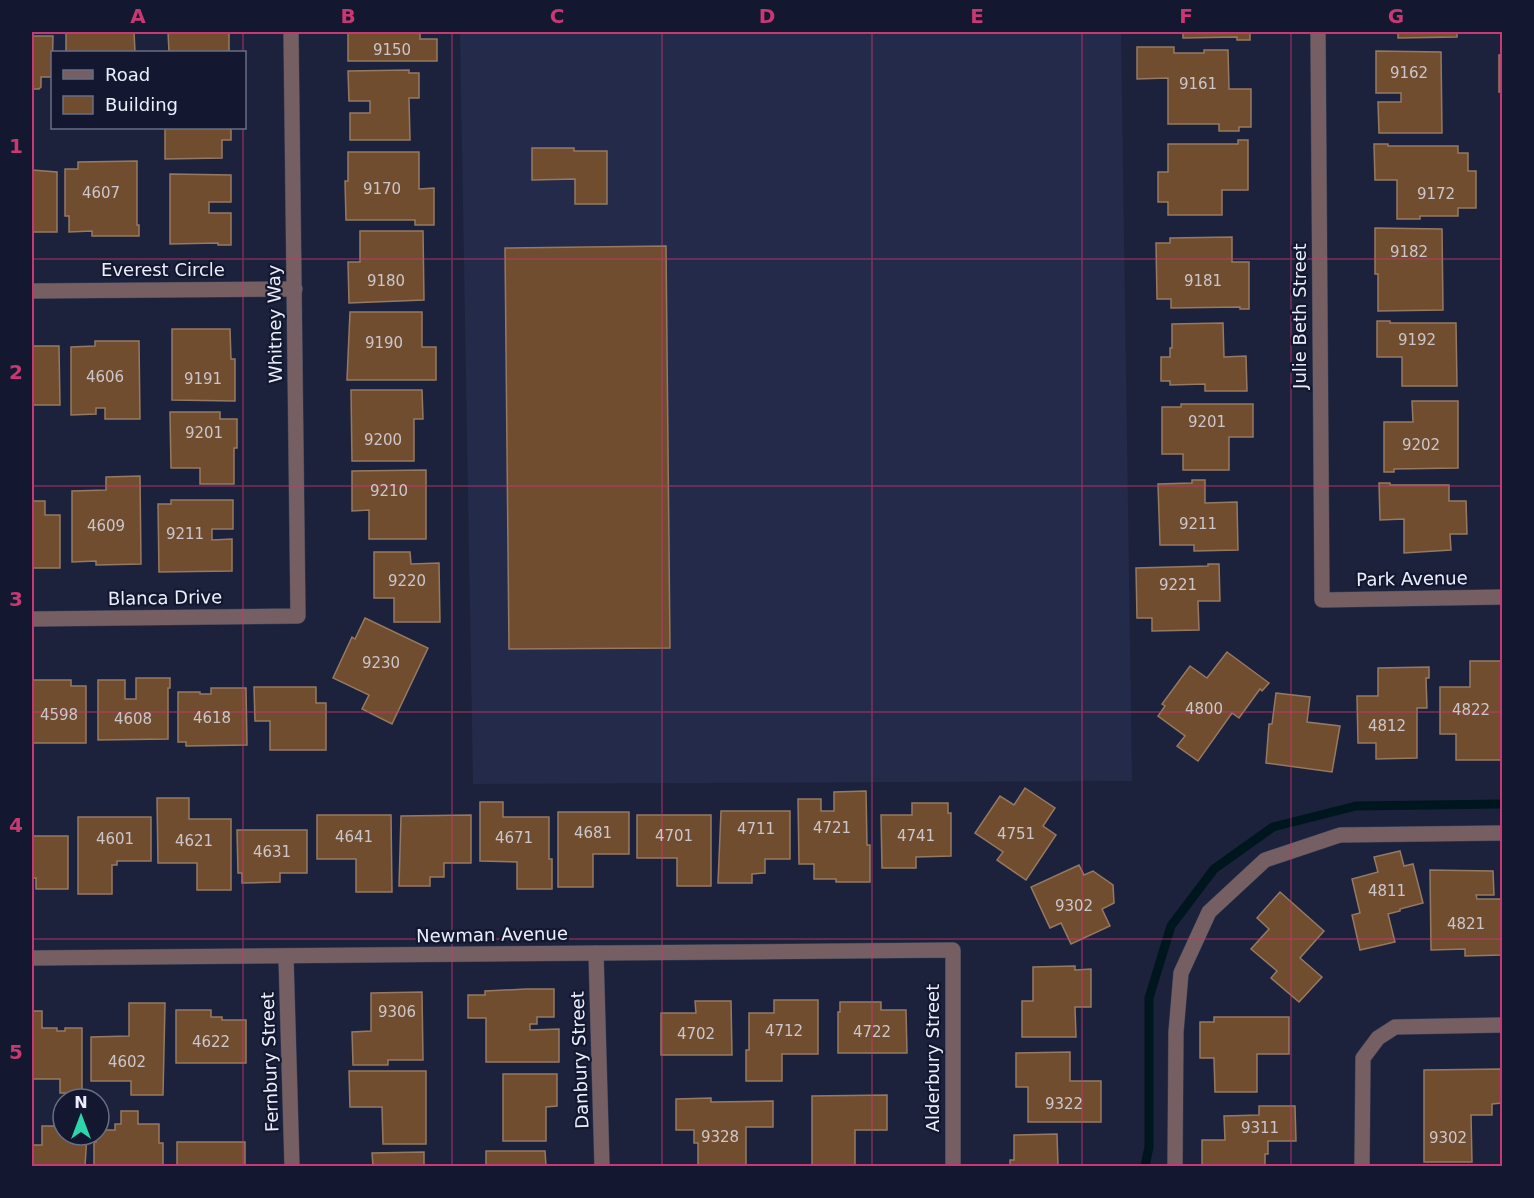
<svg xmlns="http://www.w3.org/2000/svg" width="1534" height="1198" font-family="'DejaVu Sans',sans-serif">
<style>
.built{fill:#242a49}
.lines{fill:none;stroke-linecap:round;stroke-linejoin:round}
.stream{stroke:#00161f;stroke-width:9}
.building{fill:#704d2f;stroke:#957963;stroke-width:1.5}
.minor-casing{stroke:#393f56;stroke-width:16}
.minor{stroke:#765f63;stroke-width:15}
.grid{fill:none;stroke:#c83873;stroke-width:1.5;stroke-opacity:0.55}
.labels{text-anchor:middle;stroke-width:4.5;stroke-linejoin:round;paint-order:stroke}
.number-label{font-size:15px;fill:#ccc6ca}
.street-label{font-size:18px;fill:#ebeffd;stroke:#131830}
.neatline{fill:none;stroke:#c83873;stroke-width:2}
.grid-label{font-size:20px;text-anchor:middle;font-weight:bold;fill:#c83873}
</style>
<rect width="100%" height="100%" fill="#1c223b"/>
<!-- built -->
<polygon class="built" points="460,32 1121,32 1132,781 473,784"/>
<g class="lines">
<!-- stream -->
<polyline class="stream" points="1145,1166 1149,1147 1149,998 1171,926 1214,869 1273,827 1356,806 1502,804"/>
</g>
<!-- building -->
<g class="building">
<polygon points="66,32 134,32 135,52 66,52"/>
<polygon points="168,32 229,32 229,52 169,52"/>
<polygon points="348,32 420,32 420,39 437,39 437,61 348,61"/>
<polygon points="1183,32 1250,32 1250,40 1237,40 1237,37 1183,38"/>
<polygon points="1398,32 1457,32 1457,37 1398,38"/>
<polygon points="32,36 53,36 52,77 41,77 41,87 39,89 32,89"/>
<polygon points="1137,47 1174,47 1174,53 1204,53 1204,50 1228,50 1229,89 1251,89 1251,127 1239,127 1239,131 1219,131 1219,124 1168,124 1168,78 1137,79"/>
<polygon points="1376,51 1441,52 1442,133 1379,133 1378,102 1401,102 1401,93 1376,93"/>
<rect x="1499" y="55" width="3" height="37"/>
<polygon points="409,70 409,73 419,73 419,98 409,98 410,140 350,140 350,113 370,113 370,101 349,101 348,71"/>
<polygon points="165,128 231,128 231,140 222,140 222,158 165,159"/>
<polygon points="1238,140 1248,140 1248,190 1222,190 1222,215 1168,215 1168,202 1158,202 1158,172 1168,172 1168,144 1238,144"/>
<polygon points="1374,144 1388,144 1388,146 1458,146 1458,153 1468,153 1468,171 1476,171 1476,208 1458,208 1458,216 1420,216 1420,219 1397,219 1397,180 1375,180"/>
<polygon points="532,148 574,148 574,151 607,151 607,204 575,204 575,179 532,180"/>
<polygon points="348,152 419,152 419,189 434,188 434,225 415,225 415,220 346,220 345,181 348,181"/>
<polygon points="137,161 137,225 139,225 139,236 92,236 92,231 69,232 69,216 65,216 65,169 78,169 78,162"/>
<polygon points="32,170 57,172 57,232 32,232"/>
<polygon points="170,174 231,175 231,202 209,202 209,213 231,213 231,245 218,245 218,243 170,244"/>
<polygon points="1375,228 1442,229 1443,310 1378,311 1378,274 1375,274"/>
<polygon points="360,231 423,231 424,300 349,303 348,262 360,262"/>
<polygon points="1232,237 1232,262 1249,262 1249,309 1240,309 1240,307 1171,308 1171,299 1157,299 1156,243 1170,243 1170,238"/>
<polygon points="666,246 670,648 509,649 505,248"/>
<polygon points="350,312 422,312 422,347 436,347 436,380 347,380"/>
<polygon points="1377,321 1390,321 1390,323 1456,323 1457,386 1402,386 1402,357 1377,357"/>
<polygon points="1223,323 1224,357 1246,356 1247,391 1205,391 1205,384 1170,385 1170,381 1161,381 1161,357 1170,357 1170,348 1172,348 1172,324"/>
<polygon points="172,329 230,329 231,359 235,359 235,401 172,400"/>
<polygon points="95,341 139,341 140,419 105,419 105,408 96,408 96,414 71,415 71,347 95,346"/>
<polygon points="32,346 59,346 60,405 32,405"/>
<polygon points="351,390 422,390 423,419 414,419 414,461 352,461"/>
<polygon points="1412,401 1458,401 1458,468 1394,469 1394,472 1384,472 1384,422 1413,422"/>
<polygon points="1181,404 1253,404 1253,437 1229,437 1229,470 1183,470 1183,454 1162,454 1162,407 1181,407"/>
<polygon points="170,412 220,412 220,419 237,419 237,448 234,448 234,484 200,484 200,468 171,468"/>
<polygon points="426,470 426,539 369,539 369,510 352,511 352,471"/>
<polygon points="140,476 141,564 96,565 96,561 72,562 72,491 106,490 106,477"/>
<polygon points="1192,480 1205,480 1205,503 1237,502 1238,550 1194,551 1194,545 1160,545 1158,484 1192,483"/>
<polygon points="1379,483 1390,483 1390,485 1449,485 1449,501 1466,501 1467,534 1450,534 1451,550 1404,553 1404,519 1380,520"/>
<polygon points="171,500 233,500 233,529 212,529 212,540 232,539 232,571 159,572 158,504 171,504"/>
<polygon points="32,501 45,501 45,515 60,515 60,568 32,568"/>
<polygon points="374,552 410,552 411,564 439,563 440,622 394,622 394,598 374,598"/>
<polygon points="1208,564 1219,564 1220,601 1198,601 1199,630 1152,631 1152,618 1137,618 1136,568 1208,566"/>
<polygon points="365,618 428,648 392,724 362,709 369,695 333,678 352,637 355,639"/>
<polygon points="1227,652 1269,683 1262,691 1260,689 1239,718 1232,713 1198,761 1177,746 1185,736 1158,716 1165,706 1162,704 1190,666 1207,678"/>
<polygon points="1470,661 1502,661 1502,760 1456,760 1456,734 1440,734 1440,687 1470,687"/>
<polygon points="1429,667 1429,678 1426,678 1427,708 1417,708 1417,758 1376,759 1376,743 1358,743 1357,696 1378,696 1378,668"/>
<polygon points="136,678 170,678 170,688 168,688 168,739 98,740 98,680 125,680 125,699 136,699"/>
<polygon points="32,680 71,680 71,686 86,686 86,743 32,743"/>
<polygon points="254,687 316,687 316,703 326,703 326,750 270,750 270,721 255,721"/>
<polygon points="211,688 246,688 247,745 186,746 186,742 178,742 178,692 200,692 200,694 211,694"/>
<polygon points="1276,693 1310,697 1307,722 1340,726 1332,772 1266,763 1269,724 1272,724"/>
<polygon points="1025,788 1055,808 1043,826 1056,835 1026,880 997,860 1003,852 975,833 1000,796 1014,805"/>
<polygon points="866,791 867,845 870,845 870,882 836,882 836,879 814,879 814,864 799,864 798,799 821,799 821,811 834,811 834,792"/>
<polygon points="157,798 189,798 189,819 231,819 231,890 197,890 197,863 158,863"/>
<polygon points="480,802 503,802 503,817 549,817 549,859 552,859 552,889 517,889 517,862 480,861"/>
<polygon points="912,803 948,803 948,813 951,813 951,856 916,857 916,868 882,868 881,815 912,815"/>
<polygon points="721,811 790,811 790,859 765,859 765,873 752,874 752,883 718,883"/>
<polygon points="558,812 629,812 629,854 593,854 593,887 558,887"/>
<polygon points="317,815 391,815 392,892 356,892 356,859 317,859"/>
<polygon points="471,815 471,863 444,863 444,877 430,877 430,886 399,886 401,816"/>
<polygon points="637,815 711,815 711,886 677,886 677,858 637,858"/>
<polygon points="78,817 151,817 151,861 117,861 117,865 112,865 112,894 78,894"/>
<polygon points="237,830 307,830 307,873 280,873 280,882 242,883 242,873 238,873"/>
<polygon points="32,836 68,836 68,889 36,889 36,878 32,878"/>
<polygon points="1400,851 1404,866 1413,864 1423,903 1400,909 1400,911 1388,914 1395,942 1360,950 1352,915 1360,913 1352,879 1378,872 1374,857"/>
<polygon points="1079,865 1084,875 1093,871 1113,885 1114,903 1102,909 1110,926 1071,944 1061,923 1050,928 1031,887"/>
<polygon points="1430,870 1493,871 1494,895 1476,895 1477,899 1501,899 1502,955 1465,956 1465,949 1431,950"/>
<polygon points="1280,892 1324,931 1300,958 1322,977 1299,1002 1271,978 1277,971 1251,949 1269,929 1257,918"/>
<polygon points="1075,966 1075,970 1091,969 1091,1007 1075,1007 1076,1037 1022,1037 1022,1001 1033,1001 1033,967"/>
<polygon points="526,989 554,989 554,1017 537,1017 537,1024 530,1024 530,1030 559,1029 559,1062 486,1062 486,1018 468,1018 468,995 485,995 485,991"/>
<polygon points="422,992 423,1060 388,1060 388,1065 353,1065 352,1032 371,1031 371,993"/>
<polygon points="774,1000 818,1000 818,1054 782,1054 782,1081 746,1081 746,1050 749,1050 749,1013 774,1013"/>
<polygon points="695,1001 731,1001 732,1055 661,1055 661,1013 696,1013"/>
<polygon points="840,1002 881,1002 881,1010 906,1010 907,1053 838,1053 838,1012 840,1012"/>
<polygon points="129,1003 165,1003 163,1095 131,1095 131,1081 91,1081 91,1037 129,1036"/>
<polygon points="176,1010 211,1010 211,1017 222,1017 222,1020 246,1020 246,1063 176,1063"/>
<polygon points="32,1011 42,1011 42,1028 57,1028 57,1031 65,1031 65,1028 82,1028 82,1093 60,1093 60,1079 32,1079"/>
<polygon points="1214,1017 1289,1017 1289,1054 1257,1054 1257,1092 1215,1092 1214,1058 1200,1058 1200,1022 1214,1022"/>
<polygon points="1070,1052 1070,1081 1101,1081 1101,1122 1028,1122 1028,1087 1016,1087 1016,1053"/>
<polygon points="1502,1069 1502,1103 1492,1104 1492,1115 1471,1115 1472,1162 1424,1162 1424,1070"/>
<polygon points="349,1071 426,1071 426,1144 383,1144 382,1107 350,1107"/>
<polygon points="503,1074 557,1074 557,1106 546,1107 546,1141 503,1141"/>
<polygon points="887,1095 887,1130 855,1130 855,1166 812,1166 812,1096"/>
<polygon points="711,1098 711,1102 773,1101 773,1127 746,1127 746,1166 698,1166 698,1143 694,1143 694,1130 676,1130 676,1099"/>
<polygon points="1259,1106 1295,1106 1296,1141 1268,1141 1268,1154 1265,1154 1265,1166 1202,1166 1202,1140 1225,1140 1224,1116 1259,1115"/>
<polygon points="121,1111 138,1111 138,1124 159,1124 159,1143 163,1143 163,1166 94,1166 94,1142 96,1142 96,1135 99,1135 99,1130 115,1130 115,1124 121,1124"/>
<polygon points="42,1126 63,1126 63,1135 87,1135 85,1166 32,1166 32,1145 42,1145"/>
<polygon points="1057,1134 1058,1166 1010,1166 1010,1160 1014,1160 1014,1135"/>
<rect x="177" y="1142" width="68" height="24"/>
<polygon points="486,1151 545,1151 546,1166 486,1166"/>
<polygon points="424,1152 424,1166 373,1166 372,1153"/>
</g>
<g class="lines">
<defs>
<g id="minor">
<polyline points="1318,32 1322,600 1502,597"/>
<polyline points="32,291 295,289"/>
<polyline points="32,619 298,616 291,32"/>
<polyline points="596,953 602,1166"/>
<polyline points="286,957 292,1166"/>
<polyline points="32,958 953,950 953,1166"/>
<polyline points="1175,1166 1176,1032 1181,973 1209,912 1265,860 1340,835 1502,833"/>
<polyline points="1362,1166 1363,1058 1378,1038 1395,1027 1502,1025"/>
</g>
</defs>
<!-- minor casing -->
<use href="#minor" class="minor-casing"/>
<!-- minor -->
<use href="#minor" class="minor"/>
</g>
<!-- grid -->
<path class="grid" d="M 243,32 L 243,52M 452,32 L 452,1166M 662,32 L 662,1166M 872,32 L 872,1166M 1082,32 L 1082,1166M 1291,32 L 1291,1166M 243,128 L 243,1166M 32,259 L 1502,259M 32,486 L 1502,486M 32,712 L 1502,712M 32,939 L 1502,939"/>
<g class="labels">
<!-- number labels -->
<g class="number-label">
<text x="392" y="55">9150</text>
<text x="1409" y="78">9162</text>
<text x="1198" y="89">9161</text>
<text x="382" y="194">9170</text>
<text x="101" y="198">4607</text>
<text x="1436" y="199">9172</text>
<text x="1409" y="257">9182</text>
<text x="386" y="286">9180</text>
<text x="1203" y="286">9181</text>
<text x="1417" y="345">9192</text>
<text x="384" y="348">9190</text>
<text x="105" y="382">4606</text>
<text x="203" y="384">9191</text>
<text x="1207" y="427">9201</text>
<text x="204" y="438">9201</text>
<text x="383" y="445">9200</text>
<text x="1421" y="450">9202</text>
<text x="389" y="496">9210</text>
<text x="1198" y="529">9211</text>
<text x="106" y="531">4609</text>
<text x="185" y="539">9211</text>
<text x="407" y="586">9220</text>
<text x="1178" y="590">9221</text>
<text x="381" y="668">9230</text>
<text x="1204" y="714">4800</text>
<text x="1471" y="715">4822</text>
<text x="59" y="720">4598</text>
<text x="212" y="723">4618</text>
<text x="133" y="724">4608</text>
<text x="1387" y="731">4812</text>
<text x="832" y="833">4721</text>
<text x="756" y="834">4711</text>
<text x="593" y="838">4681</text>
<text x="1016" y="839">4751</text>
<text x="674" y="841">4701</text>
<text x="916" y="841">4741</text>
<text x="354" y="842">4641</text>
<text x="514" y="843">4671</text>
<text x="115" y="844">4601</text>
<text x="194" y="846">4621</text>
<text x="272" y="857">4631</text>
<text x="1387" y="896">4811</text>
<text x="1074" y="911">9302</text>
<text x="1466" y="929">4821</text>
<text x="397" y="1017">9306</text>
<text x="784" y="1036">4712</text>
<text x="872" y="1037">4722</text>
<text x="696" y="1039">4702</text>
<text x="211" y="1047">4622</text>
<text x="127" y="1067">4602</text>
<text x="1064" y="1109">9322</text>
<text x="1260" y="1133">9311</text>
<text x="720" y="1142">9328</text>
<text x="1448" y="1143">9302</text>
</g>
<!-- street labels -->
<g class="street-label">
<text x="163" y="276">Everest Circle</text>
<text transform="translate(1300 316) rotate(-90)" y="6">Julie Beth Street</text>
<text transform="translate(275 324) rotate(-91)" y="6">Whitney Way</text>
<text transform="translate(1412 579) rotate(-1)" y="6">Park Avenue</text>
<text transform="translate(165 598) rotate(-1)" y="6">Blanca Drive</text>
<text transform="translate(492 935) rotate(-1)" y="6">Newman Avenue</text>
<text transform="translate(933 1058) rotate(-90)" y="6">Alderbury Street</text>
<text transform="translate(580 1060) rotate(-92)" y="6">Danbury Street</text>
<text transform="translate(270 1062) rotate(-92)" y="6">Fernbury Street</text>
</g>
</g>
<!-- border -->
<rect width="1534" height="1198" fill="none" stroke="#131830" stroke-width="66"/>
<!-- legend -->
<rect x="51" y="51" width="195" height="78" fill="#131830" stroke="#696e82" stroke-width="1.5"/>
<rect x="63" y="70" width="30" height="9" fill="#765f63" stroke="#696e82" stroke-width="1.5"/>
<text x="105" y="81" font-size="18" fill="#ebeffd">Road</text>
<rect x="63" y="96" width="30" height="18" fill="#704d2f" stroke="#696e82" stroke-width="1.5"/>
<text x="105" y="111" font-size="18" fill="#ebeffd">Building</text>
<!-- north arrow -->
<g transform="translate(81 1117)"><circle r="28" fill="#131830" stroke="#696e82" stroke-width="1.5"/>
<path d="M0-4.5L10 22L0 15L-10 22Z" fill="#2dd5ab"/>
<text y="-9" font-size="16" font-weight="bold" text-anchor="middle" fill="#ebeffd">N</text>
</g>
<rect x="33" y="33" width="1468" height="1132" class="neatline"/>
<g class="grid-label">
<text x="138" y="23">A</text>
<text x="348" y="23">B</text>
<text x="557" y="23">C</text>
<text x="767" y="23">D</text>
<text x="977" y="23">E</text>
<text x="1186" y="23">F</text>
<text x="1396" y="23">G</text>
<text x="16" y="153">1</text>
<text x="16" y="379">2</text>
<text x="16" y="606">3</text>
<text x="16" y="832">4</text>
<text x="16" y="1059">5</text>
</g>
</svg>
